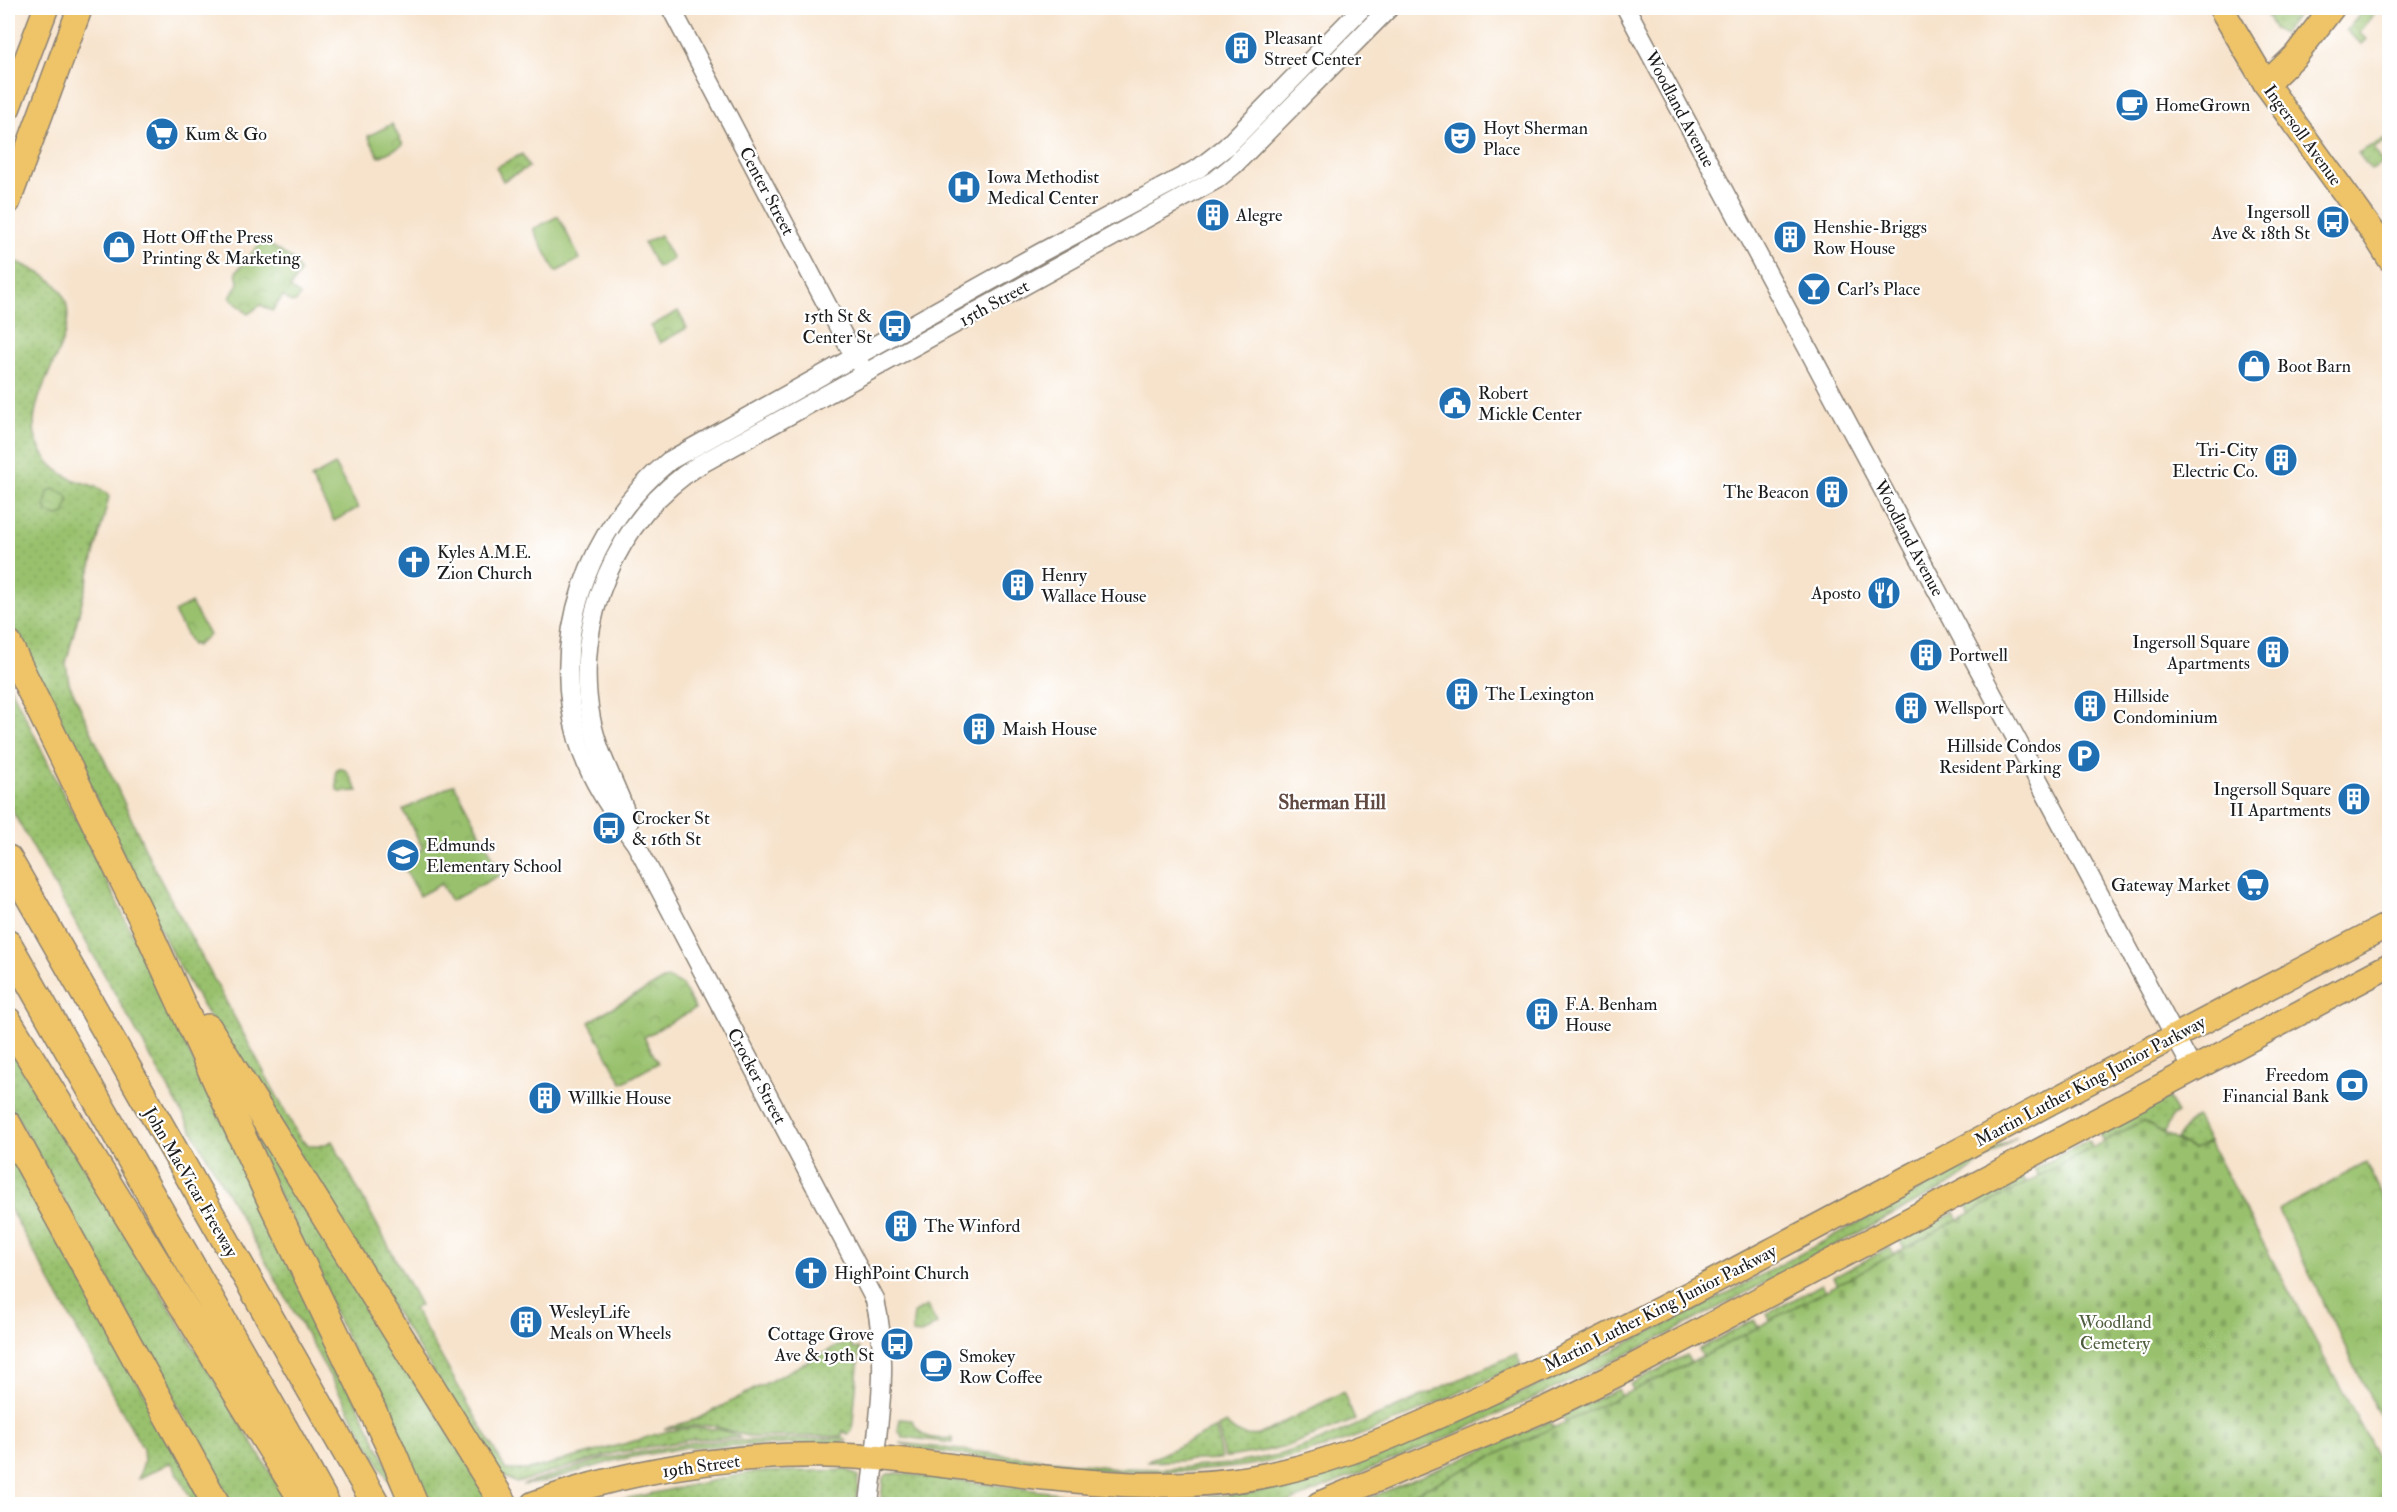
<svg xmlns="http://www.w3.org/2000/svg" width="2397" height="1512" font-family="'IM FELL Double Pica',serif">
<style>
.grass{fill:url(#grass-dots);stroke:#5a6e44;stroke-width:1.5}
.cemetery{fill:url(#cemetery-stones);stroke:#5a6e44;stroke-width:1.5}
.park{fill:url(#park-crowns);stroke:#5a6e44;stroke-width:1.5}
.pitch{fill:#99c16d;stroke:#5a6e44;stroke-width:1.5}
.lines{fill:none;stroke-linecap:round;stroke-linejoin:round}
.minor-casing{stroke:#8a8074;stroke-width:21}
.major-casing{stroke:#8a8074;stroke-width:27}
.highway-casing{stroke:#8a8074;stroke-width:30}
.minor{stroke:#fff;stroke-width:18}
.major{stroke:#efc469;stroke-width:24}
.highway{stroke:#efc469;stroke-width:27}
.labels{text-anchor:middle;stroke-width:4.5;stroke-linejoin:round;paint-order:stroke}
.poi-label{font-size:18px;fill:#1c1c1c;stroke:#fff;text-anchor:start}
.street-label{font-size:18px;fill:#1c1c1c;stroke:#fff}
.park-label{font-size:18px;fill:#4e5e3c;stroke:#fff}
.neighbourhood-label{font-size:20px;font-weight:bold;fill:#614a42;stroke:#fff}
</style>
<defs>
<pattern id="grass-dots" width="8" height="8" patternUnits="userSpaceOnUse" patternTransform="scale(1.5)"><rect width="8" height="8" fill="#99c16d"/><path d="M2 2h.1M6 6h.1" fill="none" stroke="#83a55e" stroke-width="1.8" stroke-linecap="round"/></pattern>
<pattern id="cemetery-stones" width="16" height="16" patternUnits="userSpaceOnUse" patternTransform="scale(1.5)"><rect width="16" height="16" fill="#99c16d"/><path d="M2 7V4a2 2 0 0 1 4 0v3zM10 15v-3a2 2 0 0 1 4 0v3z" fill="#83a55e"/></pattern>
<pattern id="park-crowns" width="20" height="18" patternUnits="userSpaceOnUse" patternTransform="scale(1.5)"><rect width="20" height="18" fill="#99c16d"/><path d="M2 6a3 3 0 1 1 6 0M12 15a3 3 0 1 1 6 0" fill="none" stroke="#83a55e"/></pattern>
</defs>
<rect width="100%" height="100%" fill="#fff"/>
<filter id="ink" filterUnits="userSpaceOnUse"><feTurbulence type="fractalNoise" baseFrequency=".0167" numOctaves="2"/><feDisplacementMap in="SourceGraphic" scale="12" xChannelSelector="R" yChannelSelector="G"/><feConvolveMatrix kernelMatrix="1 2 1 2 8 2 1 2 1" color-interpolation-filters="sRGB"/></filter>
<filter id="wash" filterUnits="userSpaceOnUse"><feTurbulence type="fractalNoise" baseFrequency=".008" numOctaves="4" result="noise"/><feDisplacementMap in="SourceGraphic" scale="24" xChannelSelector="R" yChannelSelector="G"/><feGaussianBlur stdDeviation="1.35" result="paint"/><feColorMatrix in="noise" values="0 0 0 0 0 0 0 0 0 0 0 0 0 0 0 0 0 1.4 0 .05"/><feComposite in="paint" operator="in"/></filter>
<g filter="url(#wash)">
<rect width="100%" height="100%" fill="#f7e3cc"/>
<!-- grass -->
<g class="grass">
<polygon points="2283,8 2303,8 2282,34 2274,28 2267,16"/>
<polygon points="2365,8 2379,8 2359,33 2367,39 2362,44 2346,31"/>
<polygon points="2389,136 2389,139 2374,148 2383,164 2371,170 2358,153"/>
<path d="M 8,257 C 22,265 40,271 52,281 C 102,325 15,391 38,444 C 45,462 59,474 77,481 C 88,485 102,486 109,497 L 66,663 L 69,683 L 154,868 L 299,1137 C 308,1149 320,1148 332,1141 L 420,1305 L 414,1309 L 506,1470 L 528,1470 L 642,1439 C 666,1429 717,1421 740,1438 L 695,1439 L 615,1453 L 516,1483 L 499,1474 L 237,1065 L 174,957 L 8,619 Z"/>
<polygon points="8,682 111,890 398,1488 394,1490 8,803"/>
<polygon points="340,768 347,771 358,791 340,792 337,790 336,771"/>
<polygon points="8,1041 273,1477 289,1504 232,1504 104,1271 8,1101"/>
<polygon points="228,1086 489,1495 483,1503 425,1504"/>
<polygon points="2168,1098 2177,1113 2172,1116 2164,1133 2142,1121 2104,1142 2100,1134"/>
<polygon points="2196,1117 2209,1142 2193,1150 2177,1140 2186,1125"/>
<polygon points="2017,1137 1954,1182 1668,1334 1586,1374 1441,1440 1284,1504 881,1504 883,1478 888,1474 896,1473 1089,1497 1148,1501 1246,1494 1313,1479 1359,1464 1418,1440 1581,1366 1713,1301"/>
<polygon points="2088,1140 2092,1149 2038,1178 2034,1169"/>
<polygon points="8,1149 206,1504 194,1504 171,1462 138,1479 144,1462 143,1449 8,1205"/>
<polygon points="2021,1176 2026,1184 1971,1213 1967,1205"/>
<polygon points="1955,1212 1959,1220 1904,1249 1900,1241"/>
<polygon points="1890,1247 1894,1255 1838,1285 1834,1277"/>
<polygon points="1822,1284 1826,1292 1771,1321 1767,1314"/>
<polygon points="927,1306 937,1324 921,1334 912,1333 914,1313"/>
<polygon points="1754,1320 1759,1328 1703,1357 1699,1349"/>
<polygon points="849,1340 853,1349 859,1348 859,1355 852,1431 848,1434 843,1431 842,1436 750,1437 710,1425 664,1429 697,1419"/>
<path d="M 1516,1354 L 1521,1364 C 1438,1402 1353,1447 1262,1463 C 1147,1484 1032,1463 917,1449 L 900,1443 L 1117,1468 L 1164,1469 L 1229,1464 L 1279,1455 L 1328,1438 Z"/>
<polygon points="1686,1355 1691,1363 1634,1391 1630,1384"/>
<polygon points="1618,1389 1622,1398 1566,1423 1562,1415"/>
<path d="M 1343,1392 L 1355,1420 L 1282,1448 L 1224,1458 L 1218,1427 L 1226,1423 C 1235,1434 1245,1437 1259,1435 Z"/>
<path d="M 900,1419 L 912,1420 C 921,1438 932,1440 952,1438 L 952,1443 L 903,1437 L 898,1430 Z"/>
<polygon points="1550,1421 1554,1429 1391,1504 1356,1504"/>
<polygon points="1216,1428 1221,1459 1146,1462"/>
<polygon points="844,1438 847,1441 836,1443 688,1447 617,1460 539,1483 522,1485 603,1459 695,1442"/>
<polygon points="848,1470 858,1476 857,1504 601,1504 754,1472"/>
</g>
<!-- cemetery -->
<polygon class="cemetery" points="2142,1121 2193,1150 2209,1142 2389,1478 2389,1504 1391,1504 1691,1363"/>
<!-- park -->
<g class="park">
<polygon points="392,124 403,145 379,157 368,136"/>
<polygon points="522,154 529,167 503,181 496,167"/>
<polygon points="660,235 673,259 657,268 644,243"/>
<polygon points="263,240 293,260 300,272 290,288 300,295 297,301 292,303 283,296 272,311 261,305 248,314 230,298 238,283 236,272"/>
<polygon points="678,311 687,328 660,343 651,326"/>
<polygon points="52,489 66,494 68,499 65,514 58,516 48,513 45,507 48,492"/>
<polygon points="191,603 209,635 196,646 195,644 192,645 174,612"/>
<polygon points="454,784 502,874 451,901 441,884 419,896 401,861 423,849 403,810"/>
<polygon points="667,978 682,985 695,1009 644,1037 658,1063 622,1083 589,1022 608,1010"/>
<polygon points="2366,1163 2389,1209 2389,1436 2278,1210"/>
</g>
<!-- pitch -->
<g class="pitch">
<polygon points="558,216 580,259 556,272 533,229"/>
<polygon points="335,465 358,508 334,521 311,478"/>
</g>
</g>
<g filter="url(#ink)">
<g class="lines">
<defs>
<g id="minor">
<polyline points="671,8 847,343 861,366"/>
<polyline points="1626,8 2192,1068"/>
<path d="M 629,822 C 618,787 598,756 591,719 C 572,623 616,517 699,465 L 1217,179 L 1234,165 L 1389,8"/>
<path d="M 869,1504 C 876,1438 891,1366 875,1300 L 636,844 C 613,812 589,779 578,740 C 549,637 588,528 669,461 L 1040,253 L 1199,168 L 1226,147 L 1362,8"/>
</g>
<g id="major">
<polyline points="2221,8 2266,84 2373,232 2390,259"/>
<polyline points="2266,84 2296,55 2332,8"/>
<polyline points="8,108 46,8"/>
<polyline points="8,202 80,8"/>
<path d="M 533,1504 C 635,1466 770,1448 878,1458 C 1012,1470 1144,1502 1277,1473 C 1346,1458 1410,1429 1474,1400 C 1574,1354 1672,1304 1769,1252 C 1976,1142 2182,1031 2390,924"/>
<polyline points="1319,1504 1548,1408 1628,1369 2390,965"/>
</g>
<g id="highway">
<polyline points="8,644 144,922 270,1198 391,1449 414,1504"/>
<polyline points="8,859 376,1504"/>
<polyline points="8,944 286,1432 326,1504"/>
<polyline points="8,1021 305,1504"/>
<polyline points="208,1028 504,1504"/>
<polyline points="8,1125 216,1504"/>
</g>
</defs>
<!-- minor casing -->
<use href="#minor" class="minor-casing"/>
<!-- major casing -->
<use href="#major" class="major-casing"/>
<!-- highway casing -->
<use href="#highway" class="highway-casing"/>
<!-- minor -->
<use href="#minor" class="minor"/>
<!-- major -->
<use href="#major" class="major"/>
<!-- highway -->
<use href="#highway" class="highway"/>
</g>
</g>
<!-- icons -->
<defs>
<symbol id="building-disc" viewBox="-11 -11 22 22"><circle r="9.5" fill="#1f6fb2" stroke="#fff"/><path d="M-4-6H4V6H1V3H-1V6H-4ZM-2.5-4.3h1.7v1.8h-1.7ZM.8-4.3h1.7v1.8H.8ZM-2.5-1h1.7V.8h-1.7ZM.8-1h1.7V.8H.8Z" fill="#fff"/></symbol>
<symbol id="cafe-disc" viewBox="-11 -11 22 22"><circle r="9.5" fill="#1f6fb2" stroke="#fff"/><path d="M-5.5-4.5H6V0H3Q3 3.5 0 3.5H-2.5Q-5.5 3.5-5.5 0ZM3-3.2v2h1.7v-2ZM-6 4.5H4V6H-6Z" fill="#fff"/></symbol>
<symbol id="supermarket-disc" viewBox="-11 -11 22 22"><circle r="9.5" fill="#1f6fb2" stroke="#fff"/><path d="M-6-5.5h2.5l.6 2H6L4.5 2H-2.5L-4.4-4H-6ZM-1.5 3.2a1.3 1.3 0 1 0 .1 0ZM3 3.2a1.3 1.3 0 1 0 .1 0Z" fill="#fff"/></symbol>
<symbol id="theatre-disc" viewBox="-11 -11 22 22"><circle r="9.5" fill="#1f6fb2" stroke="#fff"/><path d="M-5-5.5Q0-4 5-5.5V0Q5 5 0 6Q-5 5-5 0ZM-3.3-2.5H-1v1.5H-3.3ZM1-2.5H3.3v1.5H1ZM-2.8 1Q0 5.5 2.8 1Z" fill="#fff"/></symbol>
<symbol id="hospital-disc" viewBox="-11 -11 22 22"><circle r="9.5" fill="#1f6fb2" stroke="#fff"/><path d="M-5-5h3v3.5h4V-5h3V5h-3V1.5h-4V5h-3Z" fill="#fff"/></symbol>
<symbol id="bus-disc" viewBox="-11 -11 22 22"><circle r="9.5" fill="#1f6fb2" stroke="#fff"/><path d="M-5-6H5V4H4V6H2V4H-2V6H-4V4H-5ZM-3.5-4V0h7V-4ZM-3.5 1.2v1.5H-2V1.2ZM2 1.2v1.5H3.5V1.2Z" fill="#fff"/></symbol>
<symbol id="shop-disc" viewBox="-11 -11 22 22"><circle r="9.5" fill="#1f6fb2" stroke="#fff"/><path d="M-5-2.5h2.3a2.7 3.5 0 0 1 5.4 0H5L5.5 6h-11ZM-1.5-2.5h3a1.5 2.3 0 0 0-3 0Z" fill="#fff"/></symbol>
<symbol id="bar-disc" viewBox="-11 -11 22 22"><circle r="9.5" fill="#1f6fb2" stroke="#fff"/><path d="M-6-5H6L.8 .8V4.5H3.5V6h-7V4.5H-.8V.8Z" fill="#fff"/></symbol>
<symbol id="civic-disc" viewBox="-11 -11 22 22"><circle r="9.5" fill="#1f6fb2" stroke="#fff"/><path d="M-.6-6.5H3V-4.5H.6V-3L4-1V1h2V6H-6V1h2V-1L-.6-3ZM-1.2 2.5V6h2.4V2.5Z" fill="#fff"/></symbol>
<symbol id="church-disc" viewBox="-11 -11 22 22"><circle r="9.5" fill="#1f6fb2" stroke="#fff"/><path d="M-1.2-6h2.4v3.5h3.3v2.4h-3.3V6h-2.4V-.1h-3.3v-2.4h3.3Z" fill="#fff"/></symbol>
<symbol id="restaurant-disc" viewBox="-11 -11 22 22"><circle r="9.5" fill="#1f6fb2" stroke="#fff"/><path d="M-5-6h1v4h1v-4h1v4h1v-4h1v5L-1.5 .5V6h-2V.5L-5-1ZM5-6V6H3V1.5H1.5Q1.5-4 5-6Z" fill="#fff"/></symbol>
<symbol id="parking-disc" viewBox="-11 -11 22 22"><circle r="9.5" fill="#1f6fb2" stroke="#fff"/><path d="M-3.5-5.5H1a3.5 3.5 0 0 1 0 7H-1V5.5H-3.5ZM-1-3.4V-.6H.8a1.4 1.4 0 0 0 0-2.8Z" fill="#fff"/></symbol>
<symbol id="school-disc" viewBox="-11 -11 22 22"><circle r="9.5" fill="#1f6fb2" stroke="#fff"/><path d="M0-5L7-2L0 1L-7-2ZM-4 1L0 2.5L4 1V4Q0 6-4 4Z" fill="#fff"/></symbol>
<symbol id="bank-disc" viewBox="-11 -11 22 22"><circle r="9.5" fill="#1f6fb2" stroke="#fff"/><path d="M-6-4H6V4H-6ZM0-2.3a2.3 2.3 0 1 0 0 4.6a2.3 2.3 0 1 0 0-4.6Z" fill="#fff"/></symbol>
</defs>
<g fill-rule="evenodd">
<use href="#building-disc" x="1222" y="29" width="38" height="38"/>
<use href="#cafe-disc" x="2113" y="86" width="38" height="38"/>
<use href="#supermarket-disc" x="143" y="115" width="38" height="38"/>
<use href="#theatre-disc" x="1441" y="119" width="38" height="38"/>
<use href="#hospital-disc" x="945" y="168" width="38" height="38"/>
<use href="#building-disc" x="1194" y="196" width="38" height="38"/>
<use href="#bus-disc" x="2314" y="203" width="38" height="38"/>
<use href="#building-disc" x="1771" y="218" width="38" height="38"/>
<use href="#shop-disc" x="100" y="228" width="38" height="38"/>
<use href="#bar-disc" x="1795" y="270" width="38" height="38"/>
<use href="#bus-disc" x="876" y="307" width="38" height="38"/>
<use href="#shop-disc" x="2235" y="347" width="38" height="38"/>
<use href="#civic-disc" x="1436" y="384" width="38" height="38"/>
<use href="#building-disc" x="2262" y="441" width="38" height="38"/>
<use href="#building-disc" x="1813" y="473" width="38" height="38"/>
<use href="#church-disc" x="395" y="543" width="38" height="38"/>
<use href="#building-disc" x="999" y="566" width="38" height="38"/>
<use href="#restaurant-disc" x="1865" y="574" width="38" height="38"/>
<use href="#building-disc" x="2254" y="633" width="38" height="38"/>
<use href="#building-disc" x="1907" y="636" width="38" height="38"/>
<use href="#building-disc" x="1443" y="675" width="38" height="38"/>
<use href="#building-disc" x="2071" y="687" width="38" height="38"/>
<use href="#building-disc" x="1892" y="689" width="38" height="38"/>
<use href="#building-disc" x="960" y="710" width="38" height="38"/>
<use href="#parking-disc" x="2065" y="737" width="38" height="38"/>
<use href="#building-disc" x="2335" y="780" width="38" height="38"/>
<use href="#bus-disc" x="590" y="809" width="38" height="38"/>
<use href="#school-disc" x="384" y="836" width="38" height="38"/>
<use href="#supermarket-disc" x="2234" y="866" width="38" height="38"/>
<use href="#building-disc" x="1523" y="995" width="38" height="38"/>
<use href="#bank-disc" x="2333" y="1066" width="38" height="38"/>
<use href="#building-disc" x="526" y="1079" width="38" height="38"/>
<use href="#building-disc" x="882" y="1207" width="38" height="38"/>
<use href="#church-disc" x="792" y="1254" width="38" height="38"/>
<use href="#building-disc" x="507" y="1303" width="38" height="38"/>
<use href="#bus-disc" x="878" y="1325" width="38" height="38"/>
<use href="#cafe-disc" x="917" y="1347" width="38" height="38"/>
</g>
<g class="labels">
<!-- poi labels -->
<g class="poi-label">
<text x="1264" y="44">Pleasant<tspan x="1264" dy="21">Street Center</tspan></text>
<text x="2155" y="111">HomeGrown</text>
<text x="1483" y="134">Hoyt Sherman<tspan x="1483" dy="21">Place</tspan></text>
<text x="185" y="140">Kum &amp; Go</text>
<text x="987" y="183">Iowa Methodist<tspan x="987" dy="21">Medical Center</tspan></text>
<text x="2310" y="218" text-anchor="end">Ingersoll<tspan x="2310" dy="21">Ave &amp; 18th St</tspan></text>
<text x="1236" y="221">Alegre</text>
<text x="1813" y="233">Henshie-Briggs<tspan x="1813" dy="21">Row House</tspan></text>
<text x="142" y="243">Hott Off the Press<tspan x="142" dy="21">Printing &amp; Marketing</tspan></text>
<text x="1837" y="295">Carl's Place</text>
<text x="872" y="322" text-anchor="end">15th St &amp;<tspan x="872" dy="21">Center St</tspan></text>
<text x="2277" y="372">Boot Barn</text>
<text x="1478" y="399">Robert<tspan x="1478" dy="21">Mickle Center</tspan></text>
<text x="2258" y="456" text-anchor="end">Tri-City<tspan x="2258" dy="21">Electric Co.</tspan></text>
<text x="1809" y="498" text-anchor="end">The Beacon</text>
<text x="437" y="558">Kyles A.M.E.<tspan x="437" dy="21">Zion Church</tspan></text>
<text x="1041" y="581">Henry<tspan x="1041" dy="21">Wallace House</tspan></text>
<text x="1861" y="599" text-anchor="end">Aposto</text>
<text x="2250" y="648" text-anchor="end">Ingersoll Square<tspan x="2250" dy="21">Apartments</tspan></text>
<text x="1949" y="661">Portwell</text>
<text x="1485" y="700">The Lexington</text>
<text x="2113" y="702">Hillside<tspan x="2113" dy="21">Condominium</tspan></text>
<text x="1934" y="714">Wellsport</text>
<text x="1002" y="735">Maish House</text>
<text x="2061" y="752" text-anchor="end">Hillside Condos<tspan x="2061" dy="21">Resident Parking</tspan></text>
<text x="2331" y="795" text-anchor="end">Ingersoll Square<tspan x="2331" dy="21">II Apartments</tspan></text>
<text x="632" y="824">Crocker St<tspan x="632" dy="21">&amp; 16th St</tspan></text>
<text x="426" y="851">Edmunds<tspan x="426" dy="21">Elementary School</tspan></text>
<text x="2230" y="891" text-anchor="end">Gateway Market</text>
<text x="1565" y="1010">F.A. Benham<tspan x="1565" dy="21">House</tspan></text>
<text x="2329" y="1081" text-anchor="end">Freedom<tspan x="2329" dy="21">Financial Bank</tspan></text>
<text x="568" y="1104">Willkie House</text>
<text x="924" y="1232">The Winford</text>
<text x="834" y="1279">HighPoint Church</text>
<text x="549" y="1318">WesleyLife<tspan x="549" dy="21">Meals on Wheels</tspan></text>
<text x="874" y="1340" text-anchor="end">Cottage Grove<tspan x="874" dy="21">Ave &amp; 19th St</tspan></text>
<text x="959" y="1362">Smokey<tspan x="959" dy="21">Row Coffee</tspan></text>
</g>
<!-- street labels -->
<g class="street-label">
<text transform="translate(1680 109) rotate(62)" y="6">Woodland Avenue</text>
<text transform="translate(2303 135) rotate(54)" y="6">Ingersoll Avenue</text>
<text transform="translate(767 191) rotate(62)" y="6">Center Street</text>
<text transform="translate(994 303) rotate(-29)" y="6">15th Street</text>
<text transform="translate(1909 538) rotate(62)" y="6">Woodland Avenue</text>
<text transform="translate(757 1076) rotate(62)" y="6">Crocker Street</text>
<text transform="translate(2090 1081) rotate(-28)" y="6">Martin Luther King Junior Parkway</text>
<text transform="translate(191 1182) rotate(60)" y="6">John MacVicar Freeway</text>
<text transform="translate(1660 1308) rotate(-27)" y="6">Martin Luther King Junior Parkway</text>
<text transform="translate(701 1466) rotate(-8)" y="6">19th Street</text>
</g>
<!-- park labels -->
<g class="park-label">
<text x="2115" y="1328">Woodland<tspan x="2115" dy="21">Cemetery</tspan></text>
</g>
<!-- neighbourhood labels -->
<g class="neighbourhood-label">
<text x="1332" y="809">Sherman Hill</text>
</g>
</g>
<!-- margin -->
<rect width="2397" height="1512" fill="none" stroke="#fff" stroke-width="30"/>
</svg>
